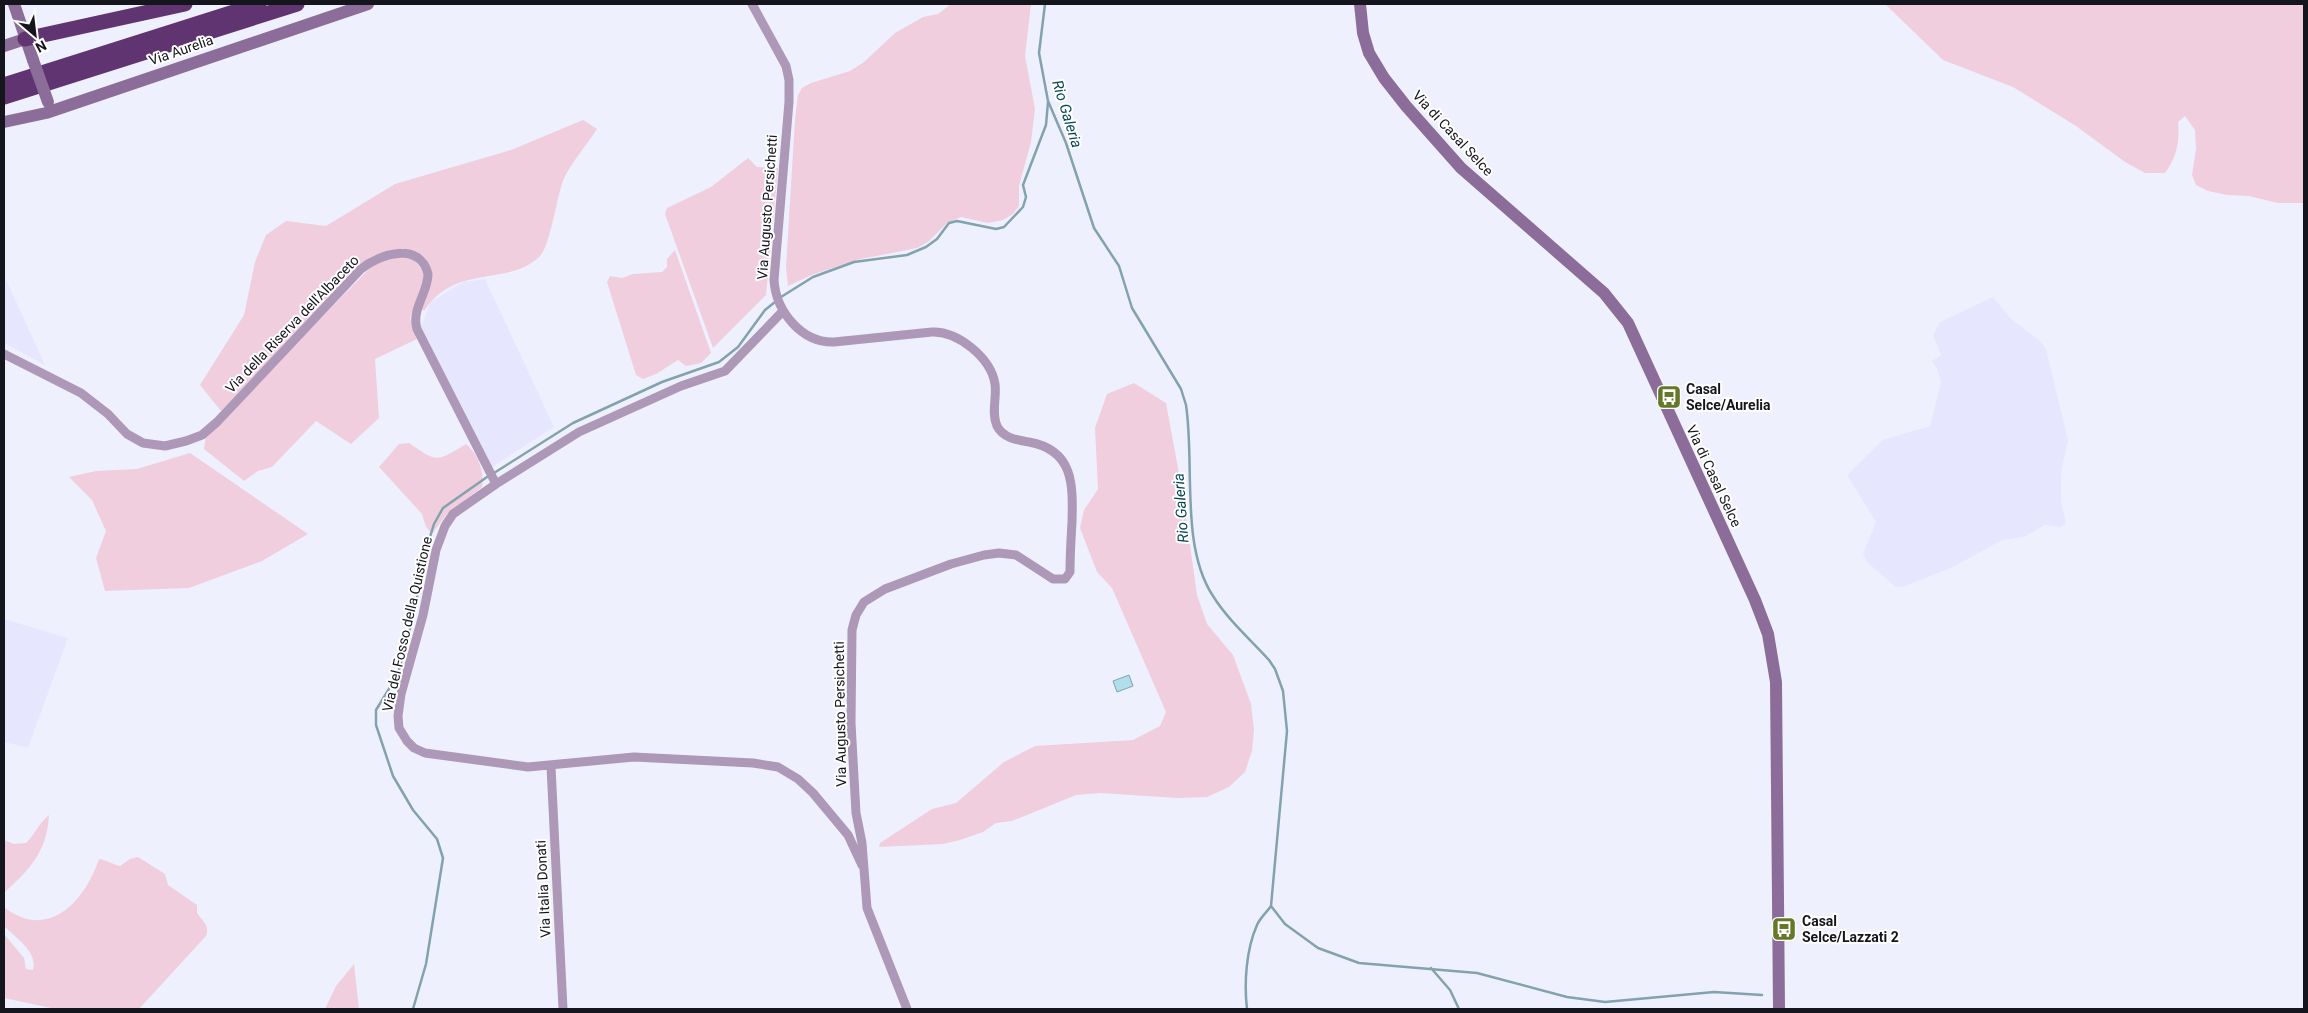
<svg xmlns="http://www.w3.org/2000/svg" width="2308" height="1013" viewBox="0 0 2308 1013" font-family="Roboto,sans-serif">
<style>
.built{fill:#e6e7ff}
.green{fill:#f0cedd}
.water{fill:#b1deeb;stroke:#82a2ad}
.lines{fill:none;stroke-linecap:round;stroke-linejoin:round}
.stream{stroke:#82a2ad;stroke-width:2.5}
.street{stroke:#ae98b7;stroke-width:9}
.secondary{stroke:#8c6d99;stroke-width:12}
.highway{stroke:#603371;stroke-width:15}
.secondary-bridge{stroke:#8c6d99;stroke-width:12}
.labels{text-anchor:middle;dominant-baseline:central;stroke-width:4;stroke-linejoin:round;paint-order:stroke}
.street-label{font-size:14px;fill:#15151d;stroke:#fff}
.poi-label{font-size:14px;font-weight:bold;fill:#15151d;stroke:#fff;text-anchor:start}
.water-label{font-size:15px;font-style:italic;fill:#054655;stroke:#fff}
</style>
<rect width="100%" height="100%" fill="#eff0fe"/>
<!-- built -->
<path class="built" d="M4,275L45,365L4,343Z
M485,279L554,427L489,469L419,332L431,302L463,282Z
M1993,297L2011,319L2039,340L2046,349L2068,440L2061,473V503L2066,523L2061,527L2045,525L2024,537L2002,540L1953,567L1905,586L1896,587L1868,563L1863,554L1876,522L1847,475L1883,440L1930,426L1941,382L1937,369L1932,361L1941,355L1933,335L1940,322Z
M4,619L68,638L28,748L4,742Z"/>
<!-- green -->
<path class="green" d="M951,4H1031L1025,56L1035,109L1031,142L1019,186V206L1013,214L1003,220L988,223L961,217L947,223L928,242L917,248L861,259L814,274L788,286L786,267L795,120L798,95L802,88L811,83L850,71L864,62L895,33L923,17L938,14Z
M1885,4H2304V203H2278L2249,196L2227,195L2208,191L2196,185L2192,175L2196,149L2195,130L2185,116L2178,122C2180,141 2177,157 2165,173H2145L2125,162L2076,126L2013,87L1943,60Z
M583,120L597,129C587,144 574,160 565,176C557,192 551,245 540,256C508,288 456,262 424,311L421,308L429,280L418,254L403,248L373,256L351,274L221,411L200,385L244,315L255,262L266,235L286,221L326,226L395,184L511,150Z
M748,158L757,167L778,168L766,295L713,348L665,214L667,208L711,187Z
M675,250L711,353L701,363L686,366L678,360L656,374L643,379L636,375L607,282L610,276L622,278L633,274L662,272L667,267V259Z
M392,257L414,259L425,275L410,318L417,339L375,359L379,418L351,444L316,421L272,467L258,471L244,481L204,449L206,435L374,264Z
M1134,383L1166,403L1183,495L1197,595L1207,624L1233,655L1251,704L1254,730L1252,751L1245,772L1229,787L1207,797L1177,798L1100,793L1076,795L1012,821L996,823L983,832L960,840L943,844L879,847L880,843L932,809L956,803L1004,762L1035,746L1133,740L1160,726L1166,712L1112,588L1097,572L1080,528L1084,510L1098,489L1095,428L1107,394Z
M409,443C438,463 436,462 466,444C478,454 485,472 482,487L447,514L432,534L426,527L422,514L379,467L399,444Z
M190,453L308,534L262,561L189,588L105,591L96,558L106,531L92,500L69,477L96,471L137,469Z
M49,815C47,852 30,869 4,893V840L14,844L26,843C35,834 39,823 49,815Z
M138,857L165,874L168,885L197,905V913C203,922 210,925 206,936L139,1009H56L4,998V934L24,958L26,969L33,970C38,952 16,938 4,926V907C48,942 85,901 99,859C107,860 112,864 120,866L130,859Z
M354,964L359,1009H325L336,986Z"/>
<!-- water -->
<path class="water" d="M1129,675L1133,686L1117,692L1113,681Z"/>
<g class="lines">
<!-- stream -->
<path class="stream" d="M1045,4L1039,53L1048,101L1066,143L1094,228L1119,266L1132,308L1181,389L1186,405C1195,464 1180,546 1213,596C1228,620 1250,639 1269,660L1275,669L1283,691L1287,731L1271,906C1267,912 1260,918 1257,925C1246,950 1244,983 1247,1009
M781,297L813,277L854,262L907,255L926,247L937,239L949,223L957,221L996,229L1004,227L1023,207L1026,197L1023,185L1046,125L1048,102
M494,473L573,423L662,382L719,362L738,347L765,310L775,302
M1271,906L1285,924L1318,948L1359,963L1477,973L1567,997L1605,1002L1714,992L1762,995
M1431,968L1450,990L1459,1009
M413,1009L426,964L443,858L437,839L413,810L393,776L376,725V710L397,676L404,653L415,608L425,553L434,524L443,508L487,477"/>
<!-- street -->
<path class="street" d="M752,4L786,66L789,80V102L774,280C776,312 802,343 834,342L932,332C958,331 991,358 995,384C997,397 991,413 997,426C1003,438 1017,440 1029,442C1074,450 1073,485 1072,522C1071,539 1070,555 1070,572L1065,579H1053L1016,555L999,553L984,555L951,564L885,589L864,602L856,615L852,630L851,723L856,813L862,843L867,908L907,1009
M783,311L725,371L681,386L579,432L496,484L453,514L445,526L436,550L423,615L401,694L398,716L399,728L407,741L414,748L425,753L528,767L634,757L753,763L778,767L798,779L813,793L848,835L862,865
M4,354L81,393L108,414L127,434L143,443L165,446L186,441L202,435L217,422L361,269C379,254 420,241 428,274C428,293 411,309 417,329L496,484
M551,767L563,1009"/>
<!-- secondary -->
<path class="secondary" d="M14,4L33,60
M1360,4L1363,33L1369,53L1384,78L1406,106L1461,168L1604,293L1628,323L1755,600L1768,634L1776,682L1779,1009
M4,46L25,39
M4,122L46,113L368,4"/>
<!-- highway -->
<path class="highway" d="M25,39L185,4
M4,85L259,4
M4,97L297,4"/>
<!-- secondary-bridge -->
<path class="secondary-bridge" d="M33,60L48,102"/>
</g>
<!-- icons -->
<defs>
<symbol id="bus-square" viewBox="-11 -11 22 22"><rect x="-9" y="-9" width="18" height="18" rx="4" fill="#647827" stroke="#fff"/><path d="M-5-6H5V4H4V6H2V4H-2V6H-4V4H-5ZM-3.5-4V0h7V-4ZM-3.5 1.2v1.5H-2V1.2ZM2 1.2v1.5H3.5V1.2Z" fill="#fff"/></symbol>
</defs>
<g fill-rule="evenodd">
<use href="#bus-square" x="1655" y="383" width="28" height="28"/>
<use href="#bus-square" x="1770" y="915" width="28" height="28"/>
</g>
<g class="labels">
<!-- street labels -->
<g class="street-label">
<text transform="translate(181 50) rotate(-19)">Via Aurelia</text>
<text transform="translate(1453 133) rotate(47)">Via di Casal Selce</text>
<text transform="translate(767 207) rotate(-86)">Via Augusto Persichetti</text>
<text transform="translate(292 324) rotate(-46)">Via della Riserva dell'Albaceto</text>
<text transform="translate(1714 476) rotate(65)">Via di Casal Selce</text>
<text transform="translate(407 624) rotate(-77)">Via del Fosso della Quistione</text>
<text transform="translate(840 714) rotate(-91)">Via Augusto Persichetti</text>
<text transform="translate(543 889) rotate(-93)">Via Italia Donati</text>
</g>
<!-- poi labels -->
<g class="poi-label">
<text x="1686" y="389">Casal<tspan x="1686" dy="16">Selce/Aurelia</tspan></text>
<text x="1802" y="921">Casal<tspan x="1802" dy="16">Selce/Lazzati 2</tspan></text>
</g>
<!-- water labels -->
<g class="water-label">
<text transform="translate(1067 114) rotate(73)">Rio Galeria</text>
<text transform="translate(1181 508) rotate(-94)">Rio Galeria</text>
</g>
</g>
<!-- border -->
<rect width="2308" height="1013" fill="none" stroke="#15151d" stroke-width="10"/>
<!-- north arrow -->
<g transform="translate(35 35) rotate(152)" stroke="#ffffff" stroke-width="4" paint-order="stroke">
<path d="M0-4L9 19L0 12L-9 19Z" fill="#15151d"/>
<text y="-8" font-size="14" font-weight="bold" text-anchor="middle" fill="#15151d">N</text>
</g>
</svg>
